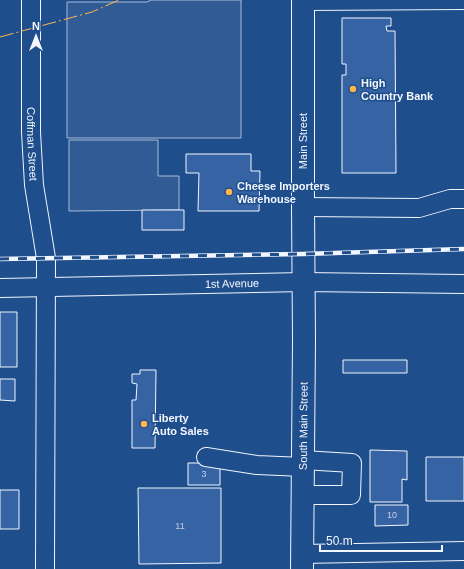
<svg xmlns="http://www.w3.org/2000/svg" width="464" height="569" viewBox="0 0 464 569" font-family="Helvetica,sans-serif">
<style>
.parking{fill:#305b95;stroke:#a8bbd7}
.building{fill:#3563a3;stroke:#f2f6ff}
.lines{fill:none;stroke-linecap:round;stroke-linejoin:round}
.minor-casing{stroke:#f2f6ff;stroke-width:20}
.highway-casing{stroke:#f2f6ff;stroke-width:24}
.minor{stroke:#1f4e8c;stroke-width:18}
.highway{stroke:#1f4e8c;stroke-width:22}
.rail-casing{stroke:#f2f6ff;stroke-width:4.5}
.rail{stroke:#1f4e8c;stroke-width:3;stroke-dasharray:9;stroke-linecap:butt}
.power{stroke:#ffb74d;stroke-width:1;stroke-dasharray:14 3 2 3;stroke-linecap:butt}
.poi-dot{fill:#ffb74d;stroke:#1f4e8c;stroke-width:1.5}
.labels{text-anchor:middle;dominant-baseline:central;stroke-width:3;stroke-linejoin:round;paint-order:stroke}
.number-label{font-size:9px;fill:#c3d1e8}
.poi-label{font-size:11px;font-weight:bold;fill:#f2f6ff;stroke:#1f4e8c;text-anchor:start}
.street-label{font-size:11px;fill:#f2f6ff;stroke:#1f4e8c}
</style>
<rect width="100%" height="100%" fill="#1f4e8c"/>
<!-- parking -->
<path class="parking" d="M151,0H241V138H67V2H147Z
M69,140H158V176H179V210L69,211Z"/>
<!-- building -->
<path class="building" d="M342,18H391V26H386L387,31H395L396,173H342V75H346V64H342Z
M186,154H251V171H260L259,211H198L199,173H186Z
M142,210H184V230H142Z
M0,312H17V367H0Z
M343,360H407V373H343Z
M140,370H156L155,448H132V400H136L137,384L132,383V374H140Z
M0,379H15V401L0,400Z
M370,450L407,451V480L402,479V502H370Z
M426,457H464V501H426Z
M188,463H220V485H188Z
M138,488H221V563L139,564Z
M0,490H19V529H0Z
M375,505H408V525L375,526Z"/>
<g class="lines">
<defs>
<g id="minor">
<path id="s1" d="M31,0V132L34,185L46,258L45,569"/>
<path d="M303,1L464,0"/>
<path d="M303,207L419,208L450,199H464"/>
<path id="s2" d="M0,288L304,282L464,284"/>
<path d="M206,457L257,465L303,467"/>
<path d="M303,495H351L352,463L303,460"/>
<path d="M302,554L464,551"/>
</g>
<g id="highway">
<path id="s3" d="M302,569L304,340L303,207V0"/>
</g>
</defs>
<!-- minor casing -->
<use href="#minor" class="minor-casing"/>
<!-- highway casing -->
<use href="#highway" class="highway-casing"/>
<!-- minor -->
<use href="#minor" class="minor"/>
<!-- highway -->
<use href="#highway" class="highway"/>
<defs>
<path id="rail" d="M0,259L303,254L464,249"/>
</defs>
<!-- rail casing -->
<use href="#rail" class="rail-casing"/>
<!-- rail -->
<use href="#rail" class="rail"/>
<!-- power -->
<path class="power" d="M0,37L92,12L119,0"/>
</g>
<!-- markers -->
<g class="poi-dot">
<circle cx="353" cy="89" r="4"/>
<circle cx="229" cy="192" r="4"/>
<circle cx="144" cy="424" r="4"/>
</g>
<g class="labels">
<!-- number labels -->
<g class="number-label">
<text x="204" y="474">3</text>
<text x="392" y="515">10</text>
<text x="180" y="526">11</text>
</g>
<!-- poi labels -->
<g class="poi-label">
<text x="361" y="83">High<tspan x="361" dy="13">Country Bank</tspan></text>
<text x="237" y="186">Cheese Importers<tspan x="237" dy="13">Warehouse</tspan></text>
<text x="152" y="418">Liberty<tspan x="152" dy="13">Auto Sales</tspan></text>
</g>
<!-- street labels -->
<g class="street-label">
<text transform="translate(303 141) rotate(-90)">Main Street</text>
<text stroke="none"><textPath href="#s1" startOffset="144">Coffman Street</textPath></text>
<text stroke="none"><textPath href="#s2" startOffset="232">1st Avenue</textPath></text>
<text stroke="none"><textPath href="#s3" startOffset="143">South Main Street</textPath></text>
</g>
</g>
<!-- north arrow -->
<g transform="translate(36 36)" stroke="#1f4e8c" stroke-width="3" paint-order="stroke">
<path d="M0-3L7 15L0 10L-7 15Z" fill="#f2f6ff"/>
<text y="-6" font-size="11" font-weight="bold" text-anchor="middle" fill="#f2f6ff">N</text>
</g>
<!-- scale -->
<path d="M320 545v6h122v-6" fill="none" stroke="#f2f6ff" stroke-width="2"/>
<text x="326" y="545" font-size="12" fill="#f2f6ff" stroke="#1f4e8c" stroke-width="3" paint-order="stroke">50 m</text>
</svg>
